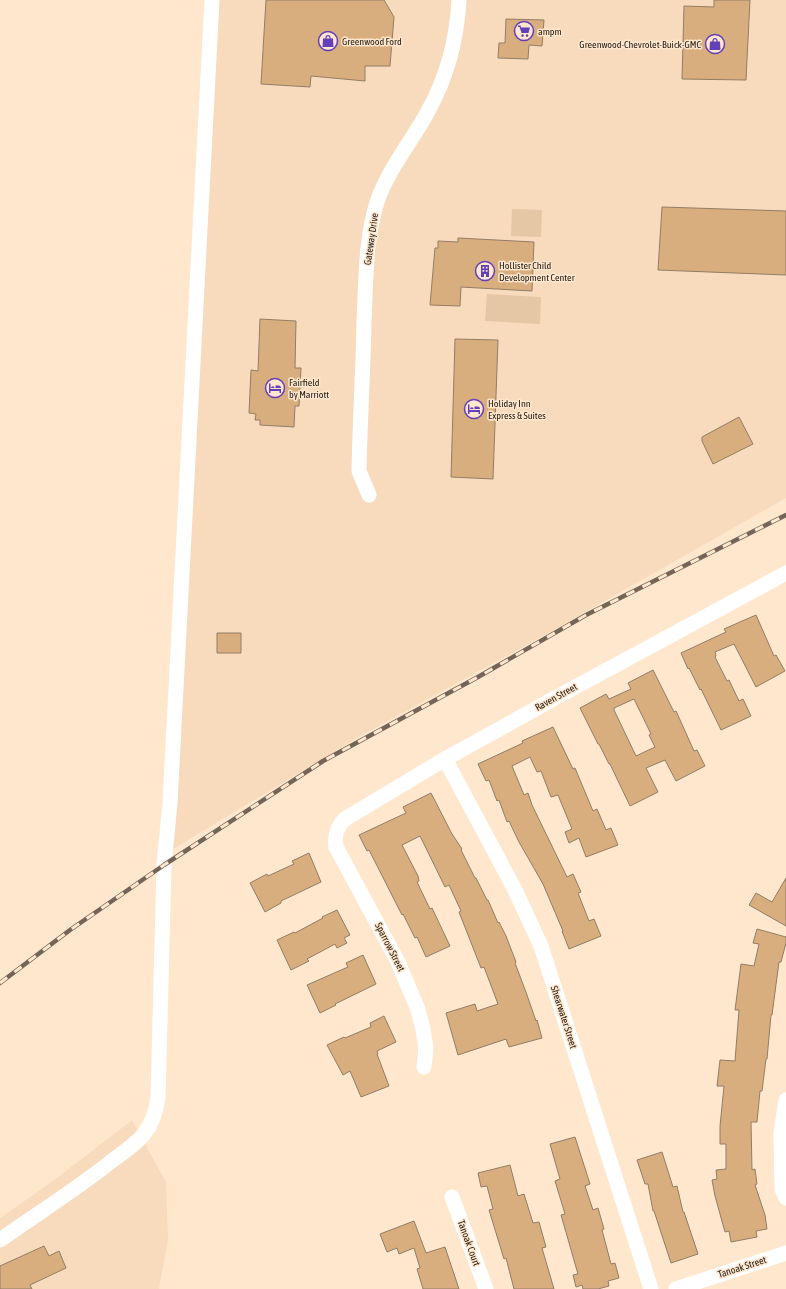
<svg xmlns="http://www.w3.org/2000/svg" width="786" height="1289" viewBox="0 0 786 1289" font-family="'Asap Condensed',sans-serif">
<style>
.built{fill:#f8dbbc}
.green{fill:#e5c6a5}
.building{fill:#d9ae7e;stroke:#927d66;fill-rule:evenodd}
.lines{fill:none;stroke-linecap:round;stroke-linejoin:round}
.minor{stroke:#fff;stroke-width:15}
.rail-casing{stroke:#736557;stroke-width:4.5}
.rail{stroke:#ffe7ce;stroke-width:3;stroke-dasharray:9;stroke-linecap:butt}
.labels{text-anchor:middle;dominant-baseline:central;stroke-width:3;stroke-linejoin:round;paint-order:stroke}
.poi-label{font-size:10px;fill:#292118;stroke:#ffe7ce;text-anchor:start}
.street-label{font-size:10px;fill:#292118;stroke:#ffe7ce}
</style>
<rect width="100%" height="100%" fill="#ffe7ce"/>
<!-- built -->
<path class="built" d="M214,0H786V498L552,631L357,738L173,849L180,585Z
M132,1120L166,1182L168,1239L159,1289H0V1218L53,1181Z"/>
<!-- green -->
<path class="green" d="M512,209L542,210L541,237L511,236Z
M487,294L541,297L540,324L485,321Z"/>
<!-- building -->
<path class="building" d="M266,0H384L394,17L390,66H365V81L311,76L310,87L261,84Z
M714,0H750L746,80L682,79L684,6L714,7Z
M506,19L544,20L542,46L529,45L528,59L498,58L499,43H505Z
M662,207L786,211V275L658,270Z
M458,238L534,242L532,291L461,287L460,306L430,305L435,248H438V241L458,242Z
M260,319L296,321L295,368H301L299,406H295L294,427L260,425V420H255L256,414L249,413L251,370L258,371Z
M455,339L498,340L493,479L451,477Z
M739,417L753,444L713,464L702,441V437Z
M756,615L774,656L776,655L785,671L756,687L734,644L715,652L716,656L715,657L727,681L729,680L739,701L743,699L751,716L721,730L701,689L700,690L689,668L688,669L681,653L726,632L724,629Z
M217,633H241V653H217Z
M653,670L674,712L676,711L694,751L697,750L705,766L676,781L665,760L646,768L658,792L630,806L610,764H609L599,744H598L580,708L606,694L609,699L631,689L628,683ZM634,699L651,734L649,735L655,747L636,756L614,710V708Z
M553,727L573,769L575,768L593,811L597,809L606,830L611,828L618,845L586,857L579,838L569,843L565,832L572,829L558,795L551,797L541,771L537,772L530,757L512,766L524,795L528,793L532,805L567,877L573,874L581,892L578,893L589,921L594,919L601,936L569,949L562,931H563L543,884L519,842L509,821L507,822L499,800L497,801L489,780L486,781L478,764L523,743L522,741Z
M431,793L452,834L462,849L461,850L475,878H476L487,900H488L498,923L499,922L506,936L516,962L515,963L527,995L536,1021L537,1020L542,1038L509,1047L506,1039L458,1055L446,1013L475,1004L477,1011L498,1004L484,967L481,968L459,912L461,911L449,885L445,887L420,836L402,845L418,876L419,881L417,882L430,909L432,908L450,946L426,957L417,937L415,938L403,914L402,915L369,850L367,851L359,835L406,813L403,807Z
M309,853L321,882L281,901V903L265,912L250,883L267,874L268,876L294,864L292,861Z
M786,878V926L749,905L756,893L772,902Z
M337,910L350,935L344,938L347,943L337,948L335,944L307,959L309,961L291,970L277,940L294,932L295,933L323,918L322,917Z
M757,929L786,937V943L781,962H779L772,1015H771L767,1059H766L762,1091H760L757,1122H751L752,1170L755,1169L757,1184L755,1185L765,1215L767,1229L756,1231L757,1237L731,1242L729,1231L725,1232L715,1196L712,1180L717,1179L716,1170L726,1169V1144H720V1126L724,1086H717L720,1060L735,1061L739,1010H735L741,964L754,966L759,944L753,943Z
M363,955L376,984L335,1004L336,1005L320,1013L307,985L348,967L346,963Z
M384,1016L396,1042L377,1051L378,1054H377L389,1086L361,1097L350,1071L343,1075L327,1045L344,1037L345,1038L371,1027L370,1023Z
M575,1137L590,1184L585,1186L593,1210L598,1208L604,1229L602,1230L611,1264L615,1263L619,1278L608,1281L609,1286L598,1289H583L582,1285L576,1287L573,1275L578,1274L561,1215L565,1214L555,1181L560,1179L550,1144Z
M662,1152L673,1187L677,1186L683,1212H684L698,1254L671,1263L654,1211H653L648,1184H645L637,1160Z
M510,1165L518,1196L524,1194L533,1223L539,1222L546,1247L542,1248L554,1289H514L506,1258L504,1259L489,1210L493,1209L487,1186L481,1187L478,1173Z
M414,1221L426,1253L445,1247L459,1289H423L417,1269L420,1268L414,1248L399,1254L397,1248L387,1252L380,1234Z
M44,1246L49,1256L59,1251L66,1268L30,1285L32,1289H0V1266Z"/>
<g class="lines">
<!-- minor -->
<path class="minor" d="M369,495L359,471C360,421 363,372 364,322C366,282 365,238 378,199C389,169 410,143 426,115C446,80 457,40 459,0
M445,759L514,888L541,946L651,1289
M424,1067L426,1048L423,1029L417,1007L397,960L336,847C334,835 337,827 345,819L445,759L555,698L786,573
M786,1100L781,1133L782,1189L786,1198
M452,1197L486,1289
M0,1240C38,1213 77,1189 113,1160C124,1152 136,1144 144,1134C153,1123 156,1111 158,1098L164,865L170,803L212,0
M676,1289L786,1253"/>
<defs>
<path id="rail" d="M0,983L70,930L164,865L323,761L478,677L586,615L786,515"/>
</defs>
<!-- rail casing -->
<use href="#rail" class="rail-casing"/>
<!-- rail -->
<use href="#rail" class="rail"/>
</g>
<!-- icons -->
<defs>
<symbol id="supermarket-ring" viewBox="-11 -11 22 22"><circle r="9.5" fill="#ffe7ce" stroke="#6340b9" stroke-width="1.5"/><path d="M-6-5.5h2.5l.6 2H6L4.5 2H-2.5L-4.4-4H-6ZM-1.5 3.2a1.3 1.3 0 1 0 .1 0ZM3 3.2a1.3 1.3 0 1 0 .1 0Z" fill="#6340b9"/></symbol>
<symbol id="shop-ring" viewBox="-11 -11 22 22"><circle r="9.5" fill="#ffe7ce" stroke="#6340b9" stroke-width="1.5"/><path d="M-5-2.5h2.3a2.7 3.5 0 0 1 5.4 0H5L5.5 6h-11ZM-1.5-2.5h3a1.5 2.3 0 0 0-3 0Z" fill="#6340b9"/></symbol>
<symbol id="building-ring" viewBox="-11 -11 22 22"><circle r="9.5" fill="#ffe7ce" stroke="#6340b9" stroke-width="1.5"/><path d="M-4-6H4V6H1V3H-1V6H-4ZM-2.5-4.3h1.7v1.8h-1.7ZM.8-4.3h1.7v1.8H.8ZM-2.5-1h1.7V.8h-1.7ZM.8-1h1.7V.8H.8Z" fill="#6340b9"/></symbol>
<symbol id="hotel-ring" viewBox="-11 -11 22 22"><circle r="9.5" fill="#ffe7ce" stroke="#6340b9" stroke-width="1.5"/><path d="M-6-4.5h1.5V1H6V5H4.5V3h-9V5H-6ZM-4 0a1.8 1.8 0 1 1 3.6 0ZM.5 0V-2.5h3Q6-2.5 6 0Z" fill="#6340b9"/></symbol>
</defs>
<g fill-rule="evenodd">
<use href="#supermarket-ring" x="513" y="20" width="22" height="22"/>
<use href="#shop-ring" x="317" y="30" width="22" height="22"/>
<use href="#shop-ring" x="704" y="33" width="22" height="22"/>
<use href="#building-ring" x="474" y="260" width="22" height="22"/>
<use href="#hotel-ring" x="264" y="377" width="22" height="22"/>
<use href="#hotel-ring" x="463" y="398" width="22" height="22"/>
</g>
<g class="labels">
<!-- poi labels -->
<g class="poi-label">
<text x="538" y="31">ampm</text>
<text x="342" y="41">Greenwood Ford</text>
<text x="701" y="44" text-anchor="end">Greenwood-Chevrolet-Buick-GMC</text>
<text x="499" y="265">Hollister Child<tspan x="499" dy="12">Development Center</tspan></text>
<text x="289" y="382">Fairfield<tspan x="289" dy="12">by Marriott</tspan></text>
<text x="488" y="403">Holiday Inn<tspan x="488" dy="12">Express &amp; Suites</tspan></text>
</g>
<!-- street labels -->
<g class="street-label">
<text transform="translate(371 239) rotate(-82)">Gateway Drive</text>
<text transform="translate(556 697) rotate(-29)">Raven Street</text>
<text transform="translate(390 947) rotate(63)">Sparrow Street</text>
<text transform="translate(564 1017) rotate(72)">Shearwater Street</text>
<text transform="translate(469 1243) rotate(70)">Tanoak Court</text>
<text transform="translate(742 1267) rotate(-18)">Tanoak Street</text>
</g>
</g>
</svg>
